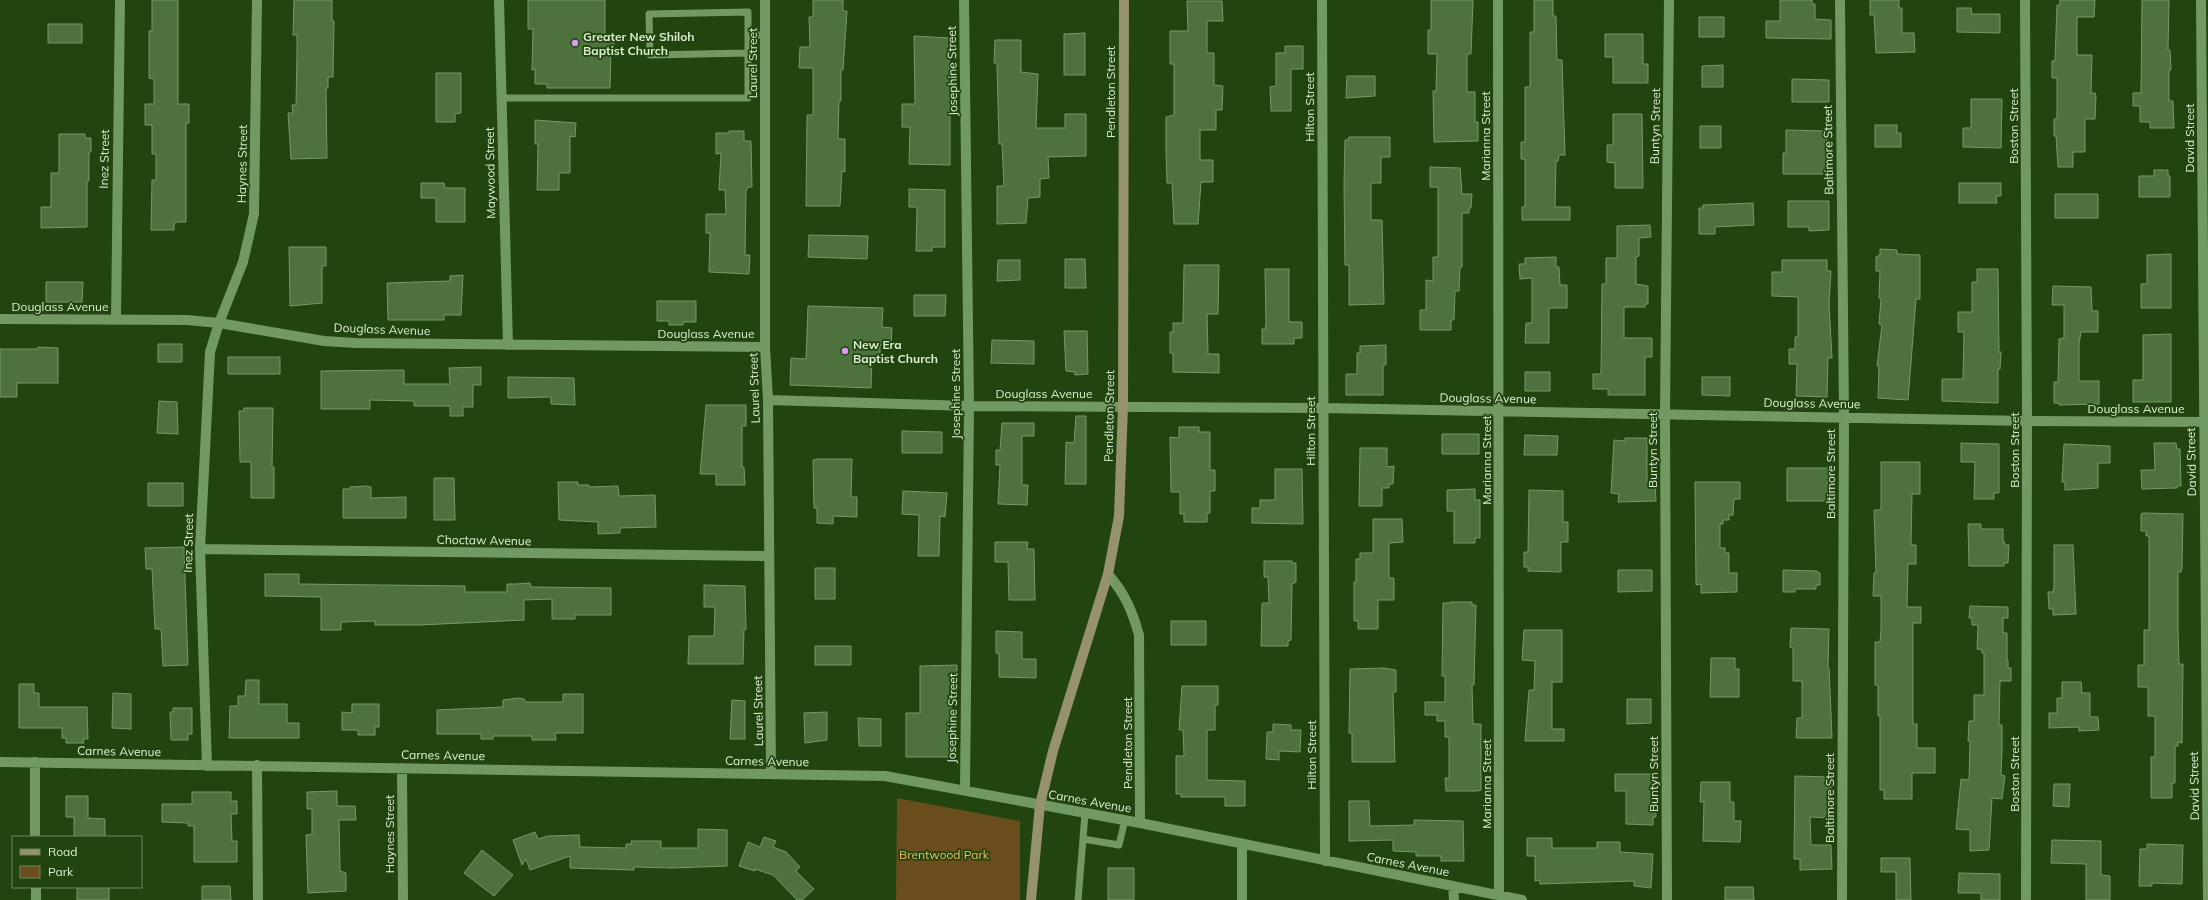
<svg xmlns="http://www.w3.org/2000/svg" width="2208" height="900" viewBox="0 0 2208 900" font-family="Mulish,sans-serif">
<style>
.green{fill:#6a4d1c}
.building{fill:#4e723e;stroke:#749b64}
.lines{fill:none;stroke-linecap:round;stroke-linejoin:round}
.lane{stroke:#739962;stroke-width:7}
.street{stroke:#739962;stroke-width:10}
.secondary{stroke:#96926d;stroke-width:10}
.poi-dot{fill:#dc99f4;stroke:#22440f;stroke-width:1.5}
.labels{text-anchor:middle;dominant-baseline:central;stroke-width:3.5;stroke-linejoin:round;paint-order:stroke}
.poi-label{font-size:12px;font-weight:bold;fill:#daefd2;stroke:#22440f;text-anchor:start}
.street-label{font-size:12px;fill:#daefd2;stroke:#22440f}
.park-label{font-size:12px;fill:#f2bb66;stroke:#22440f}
</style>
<rect width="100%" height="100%" fill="#22440f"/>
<!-- green -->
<path class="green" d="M897,798L1020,821V900H896Z"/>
<!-- building -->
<path class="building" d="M152,0H178V104H189V123H186V222H177L174,224V230H151L152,180H156V154H152V125H145V104H154V79L149,78V31H152Z
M294,0H332V21H334L333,77H328V88H326L327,158L291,159L288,113H293L292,105H296L297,52V35H293Z
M528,0H605V34H614V48H611L610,88H547V84H535V69L532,70L533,29H528Z
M813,0H843V11H847L843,70H841V101H839L838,139H845V172L842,171L840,206H806L807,115H813V68H799L800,47H810L809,17H813Z
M1431,0H1473L1471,54H1467V92H1475V122H1478V141L1434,142L1433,91H1436L1437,54H1428V30H1431Z
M1534,0H1553V16H1556L1557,60H1562L1565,155H1559L1558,161H1556L1555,207H1570V220H1522V207H1525V159H1521V142H1525V87H1530V32H1534Z
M1780,0H1812V4H1815V19L1831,20V39L1766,38V21H1780Z
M1870,0H1899V8H1902V33H1914L1915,52L1876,53L1874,15H1870Z
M2060,0H2095L2094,17H2077V55H2092L2091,93H2095L2096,96L2095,119H2085V152H2073V167H2058L2056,136H2054V119H2057V78H2052V61H2055L2057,5H2060Z
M2142,0H2169L2168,50H2170L2171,70H2169V101H2173L2174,128H2150V122H2140V106H2133V93H2141Z
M1187,1H1222L1223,21H1207V53H1214V85L1223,86L1222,110H1216V130H1200V160H1213V182H1201L1198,224H1174L1172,183H1167L1166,151V117L1174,115V64H1170V31H1188Z
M1957,8H1971L1972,14H2000V33L1957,32Z
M1699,17H1724V37H1699Z
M48,24H82V43H48Z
M1085,33V75H1064V34Z
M1605,34H1643V64H1648V83H1613V57H1605Z
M914,36L950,38L949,69H953V86L950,87V165L909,164L910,127H902V104H915Z
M995,40H1021V72L1038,74L1036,128H1065V114H1086V156L1048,157L1049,178L1040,179V197L1028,198L1026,223L997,224V186H1004L1002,144H999L997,63H994Z
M1285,46H1303V69H1291V111H1271L1270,87L1276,86V53H1285Z
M1723,65V87H1702V66Z
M436,73H461V113L455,114V122H436Z
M1347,76H1375V96L1346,98Z
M1792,79L1829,80V102H1792Z
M1971,99H2002L2001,148L1963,147V128H1971Z
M1613,114H1642L1643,188H1615V163L1607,162V145H1613Z
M535,120L576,123L575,137L570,136V173H559V190H537L538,144H535Z
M1875,125H1897V133H1901V147H1875Z
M1700,126H1721V148H1700Z
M1786,130L1827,131L1826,174H1783V153H1786Z
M729,131H744V141H751L752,187H748L746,191L745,255H750L749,274L709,272L710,233H706V214H726L725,190H719L721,153L716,154V133H729Z
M59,134H85V138H91V152H89V181H87V227L41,228V207H51V173H59Z
M1349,137H1390V157H1381V183H1371V220H1382L1384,304L1349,305V265H1345L1344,183L1345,140H1348Z
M1430,167L1460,168L1462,194H1472L1471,208H1469V213H1462V267H1460L1459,291H1455L1454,320H1451V330H1420V310H1426V280L1433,281V257H1438V187H1430Z
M2154,170H2168V176H2170V197H2139V176H2154Z
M421,183H444L445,188H465V222H436V198H421Z
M1959,183H2001V196H1996L1997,203H1959Z
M909,189L945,190V247H932V251H916L917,207H909Z
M2055,194H2098V218H2055Z
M1788,201H1829V230L1809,231V227H1788Z
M1753,203L1754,225L1715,227V234H1699V208H1703V205Z
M1650,225L1651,237L1639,238V256L1636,257V284L1648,286V304H1645V307H1624V338H1652V357H1645V395H1608V389H1593V374H1601L1602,284H1606V258H1617V226Z
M809,235L868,236L867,259L808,257Z
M289,247H326V266H322V303L290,306Z
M1880,249L1897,250V254L1920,255V299H1916L1908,400L1878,398L1879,366H1877L1882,325L1879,324L1881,299L1879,298L1880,271H1876V257L1880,255Z
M2171,254V308H2141V284H2147V255Z
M1556,257V267H1559L1560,285H1567V308H1549V343H1525L1526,323H1532V278L1520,279L1519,264H1525V258Z
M1065,259H1085L1086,288H1065Z
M998,260H1020V280L997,281Z
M1782,260H1827V271H1831L1829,304L1832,358H1828L1827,397L1796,396L1797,364H1789V349H1795V337H1798V297L1772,296V272H1782Z
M1184,265H1219L1218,314H1207L1208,354H1219V373L1173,372V353H1170V332H1173V323H1183Z
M1265,269H1289V322H1302V338H1294V344H1262V329H1265L1266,324Z
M1977,269H1998L1999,352H2001L2000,369H1998V403L1942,401V379H1963L1964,332H1958V312H1972V282H1977Z
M463,275L461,315H444V320H388L387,283L450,281V276Z
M46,282H83L82,302H46Z
M2053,286L2091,287L2092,311H2098V332H2081L2079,344V381H2099V404L2059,405V403H2054V382H2058L2059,339L2064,338V305H2052Z
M914,295H946L945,316H914Z
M657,301H696V322H683V325H669V321H657Z
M808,306L883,308L882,327L892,328L891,345H880V360H872L871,388L790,385L791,358L806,359Z
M1064,331H1087L1088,374L1075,375V372L1066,371Z
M2171,334V402H2133V380H2143V335Z
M992,340L1034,341V364L991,363Z
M158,344H182V362H158Z
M1386,345V365H1383V395H1346V374H1357V353H1360V346Z
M38,347L58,348V383H17V397H0V349H38Z
M228,357H280V374H228Z
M481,367V385H473V407H463V416H450V406H414V401L370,400V409H321V371L404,370V384H450L449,368Z
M1525,372H1550V391H1525Z
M508,377L574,378L575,405L551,404V397L508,398Z
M1702,377H1730V396L1702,395Z
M159,401L177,402L178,434L157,433Z
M706,405H746V426H742V467H744L745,485H716V474H700Z
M244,408H273L272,467H274V498H251V462H240L239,411H244Z
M1076,416H1086V484H1065L1066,442L1074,443Z
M1002,423H1034V436H1022V485H1028L1027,505L998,504L1000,465H996V450H1000Z
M1179,427H1199V432H1210V470H1215V491H1210V513H1207V522H1184V514H1180V492H1171L1170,437L1179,438Z
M902,431L942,432V453H902Z
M1442,434H1479V454H1442Z
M1525,435L1558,436L1557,455H1524Z
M1625,438H1647V481L1655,482L1656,501L1618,502L1619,494L1611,493L1614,440L1625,441Z
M1961,443L1999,444V493H1994V499H1974L1975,462H1961Z
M2154,443H2176L2177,449H2180L2181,486H2177V488L2142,489L2141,470H2155Z
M2064,444L2110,446V463H2098V488L2065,490V482H2062Z
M1360,448H1387V467L1394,466L1393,484H1389V488H1382V506H1359Z
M818,459H852L851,497H857V517L833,516V524L817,523V508H814L813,460Z
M1881,462H1920V494H1912L1911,545H1916V564H1908L1907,607H1921V623H1913V724H1917V748H1935V773H1912V799H1884V790H1880V716H1878V685H1875V642H1880L1881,631V596H1873L1874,573H1876L1874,510H1881Z
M1787,468H1828V501H1787Z
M1275,469H1302L1303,524L1252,523V508H1260V500H1275Z
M434,478H454L455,520H434Z
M558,482H578V485H589V487L618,486L619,496L655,495L656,527L620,528V533L598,534V522L559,520Z
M1695,482H1740V499H1734L1733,515H1729V520H1723V524H1720V548H1725V553H1729V573H1737V592L1701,593V584L1696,585Z
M148,483H183V506H148Z
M367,486L371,487V498L406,497V518H343V489H350V487Z
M1475,489V500H1480V538H1475V543H1454V511H1447V490Z
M1529,490L1563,491V522H1568V542H1561V572L1528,571V567H1524V552H1528Z
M903,491L947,493L945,517L940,516L939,556H918L919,515L902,514Z
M2143,513L2183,514L2182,568L2181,572H2178V630L2179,664H2183L2182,743L2178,742V746H2175V783H2172V798H2151V757H2155V716H2148V687H2138V665H2144V630H2149V536H2146V531H2141V514Z
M1373,519H1402L1403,542L1389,543V578H1394V600H1378V629H1358V621H1354V582H1356V559H1360V553H1373Z
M1968,524H1981V529H2003V542H2005L2004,545H2009L2008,563H2004V566H1969Z
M995,542H1028L1027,549H1034L1035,600H1009L1008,562H995Z
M2054,545H2073L2076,614L2053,615V609H2049L2048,592H2053L2054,587Z
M184,547L188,665L163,666L161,629H155L152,569H146L145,548Z
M1264,561H1292V563H1296V582L1292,584L1291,640L1288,641V646H1261L1262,603H1269L1268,577H1264Z
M815,568H835V599H815Z
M1618,570H1652V591L1618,592Z
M1783,570L1817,571V572L1820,573V585H1816V589H1795V592H1783Z
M265,574H299V584L465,586V592H507V584H516L530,583L531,587L611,588V615H575V619H552V599L524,600V620L420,625H375V621L341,622V630H321V597L265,596Z
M704,585L745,586L746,629L744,630L743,664H688L689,636H714L715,607H704Z
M1450,602H1472V605H1476L1474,685H1472L1473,724H1481V790L1477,791H1446L1445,778H1449V737H1445V721H1437V715H1425V702H1445V676H1442L1443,603H1449Z
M1970,606L2008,607V618H2003V633H2007V660H2008V668H2011V681H2000L1999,725H2002V749L2001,775L2005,776L2002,799L1992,798L1989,850L1970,851V830L1956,829L1961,779L1969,780L1970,741H1968L1969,721H1974V695H1984V653H1982V650L1977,649L1978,625H1972V618H1969Z
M1171,621H1206V645H1171Z
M1791,628L1829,629L1828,667L1829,668L1832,738H1796L1797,718H1802V681H1793V648L1790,647Z
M1524,630H1562V682H1552V729H1564V741H1525L1529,690H1534L1535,661L1522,660Z
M996,631L1022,632V659H1036V678L999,677V653H996Z
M815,646H851V665H815Z
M1711,658H1735V669H1739V697H1710Z
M957,665V695H951V757H906V713H920V666Z
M1383,668L1396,670V692H1393L1395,762H1352V733H1349L1350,669Z
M246,680H259V704H287V723H299V738H229L230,706H238V696H245Z
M2062,682H2081L2082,693H2090V717H2098L2099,730L2079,731V727L2049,728V713H2057V698H2062Z
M19,684H34V693H39V707H87L88,739H83L84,743H66V738H62V728H19Z
M1182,686H1218V705H1215V730H1207V780L1245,781V806H1225V797H1181V794H1176V756H1184L1183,730H1179Z
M113,693L131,694V729L112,728Z
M563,694H583V733H555L556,740H532V736H493V739H481V734H437V710L503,707V700L518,698L524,699L525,702H563Z
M1627,699H1651V723L1627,724Z
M732,700L745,701V739H730Z
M352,704H379V727H375V735H358V730H342V712L352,713Z
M173,708H192V734H188V740H171L170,712H173Z
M827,712V740L805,743L804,713Z
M858,718L881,719V746H859Z
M1273,724L1291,725V730H1301L1300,752L1279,751V760L1266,759L1267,732H1273Z
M1615,774H1656V817H1653V825L1626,824V791H1615Z
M1795,776L1831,777V818L1810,817L1811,845H1831L1832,869L1800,870V859H1794Z
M1701,782H1730V802H1734V821H1741L1740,842L1703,841L1704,802H1700Z
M2054,784H2070L2069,807L2053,806Z
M337,791V806H355L356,820H339L340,871L346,873V891L308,893L306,835L312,834V809H307V792Z
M192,792H231V801H237V814H231L232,841H237V862H194V826H188V823L162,822V804H192Z
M66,796H88V818L105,819V837H74V817H66Z
M1349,801H1369L1370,826L1414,825V820L1463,821L1464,861H1441V856H1416V852L1393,851V840L1349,841Z
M698,829L727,830V866L672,868L634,867V870L570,868V856L530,870L526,859L522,865L513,840L535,832L538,839L548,836L579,835L580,847L626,848V844H632L631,841H661V848H698Z
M764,837L776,841L773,847L786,852L800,867L796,871L814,889L802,900H797L773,875L755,869V871L739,866L748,842L760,847Z
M1527,838H1552V848H1597V842H1620V852L1653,854L1651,888L1634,886V881L1540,884V880L1535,881V856H1527Z
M2052,840L2101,841V875L2110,876V900H2086V864L2051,863Z
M2147,844L2183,845L2182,884L2152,883V886H2139L2140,849H2147Z
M482,850L513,875L494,896L464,873Z
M1881,858H1910L1911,900H1896V872H1881Z
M1108,868H1134V900H1108Z
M1959,873L2000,874V900H1981V893H1958Z
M202,886H230L231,900H202Z
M77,887H109V900H77Z
M1725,887H1753L1754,900H1725Z"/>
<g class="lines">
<!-- lane -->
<path class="lane" d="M748,35V53L650,55L649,14L748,12V35H765
M502,98H748V53
M1085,813L1083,839L1119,845L1125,820
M1078,900L1083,839"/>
<!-- street -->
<path class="street" d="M499,0L508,345
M765,0V347L768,400L771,774
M964,0L969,406L965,789
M1322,0L1325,861
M1498,0L1499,896
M1840,0L1844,417L1842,900
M2025,0L2027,421L2026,900
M2201,0L2208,900
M0,319L187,320L219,323L324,341L356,343L765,347
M116,319L120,0
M768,400L969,406L1323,408L2027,421L2208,422
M200,549L768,556
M1108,574C1125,594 1132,610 1139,635L1140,823
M0,762L885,776L1140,823L1522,900
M35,762V837
M257,765L258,900
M207,766L200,549L210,352L219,323L243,262L254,214L257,0
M402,768L403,900
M1453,886L1454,900
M36,887V900
M1242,900V845
M1667,900L1665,413L1669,0"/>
<!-- secondary -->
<path class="secondary" d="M1031,900L1040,805L1053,751L1108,574L1119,516L1123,406L1124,0"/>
</g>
<!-- markers -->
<g class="poi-dot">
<circle cx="575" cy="43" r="4"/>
<circle cx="845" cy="351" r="4"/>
</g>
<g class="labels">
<!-- poi labels -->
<g class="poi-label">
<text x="583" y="36">Greater New Shiloh<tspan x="583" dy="14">Baptist Church</tspan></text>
<text x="853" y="344">New Era<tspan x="853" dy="14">Baptist Church</tspan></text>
</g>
<!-- street labels -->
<g class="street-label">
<text transform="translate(752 63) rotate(-90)">Laurel Street</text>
<text transform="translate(952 71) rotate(-91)">Josephine Street</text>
<text transform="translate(1110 92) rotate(-90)">Pendleton Street</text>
<text transform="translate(1309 107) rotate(-90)">Hilton Street</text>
<text transform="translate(1655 126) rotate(-89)">Buntyn Street</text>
<text transform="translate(2013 126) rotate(-90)">Boston Street</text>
<text transform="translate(1485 136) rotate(-90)">Marianna Street</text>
<text transform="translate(2189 138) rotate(-90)">David Street</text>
<text transform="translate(1828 150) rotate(-91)">Baltimore Street</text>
<text transform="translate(104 159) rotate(-89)">Inez Street</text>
<text transform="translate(242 164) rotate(-89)">Haynes Street</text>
<text transform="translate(490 173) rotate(-91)">Maywood Street</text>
<text x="60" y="306">Douglass Avenue</text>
<text transform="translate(382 329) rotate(2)">Douglass Avenue</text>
<text x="706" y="333">Douglass Avenue</text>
<text transform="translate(754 388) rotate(-92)">Laurel Street</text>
<text x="1044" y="393">Douglass Avenue</text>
<text transform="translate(955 394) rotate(-90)">Josephine Street</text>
<text transform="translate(1488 398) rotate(1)">Douglass Avenue</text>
<text transform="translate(1812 403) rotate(1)">Douglass Avenue</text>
<text x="2136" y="408">Douglass Avenue</text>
<text transform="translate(1109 416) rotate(-89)">Pendleton Street</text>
<text transform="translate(1310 431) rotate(-90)">Hilton Street</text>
<text transform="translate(1652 450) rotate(-90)">Buntyn Street</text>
<text transform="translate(2014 450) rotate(-90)">Boston Street</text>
<text transform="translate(1486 460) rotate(-90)">Marianna Street</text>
<text transform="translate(2191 462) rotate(-91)">David Street</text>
<text transform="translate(1830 474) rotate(-90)">Baltimore Street</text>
<text transform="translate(484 540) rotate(1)">Choctaw Avenue</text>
<text transform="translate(188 543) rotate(-89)">Inez Street</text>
<text transform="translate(758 711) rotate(-91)">Laurel Street</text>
<text transform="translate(952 718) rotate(-89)">Josephine Street</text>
<text transform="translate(1127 743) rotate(-90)">Pendleton Street</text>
<text transform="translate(119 751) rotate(1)">Carnes Avenue</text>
<text transform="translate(443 755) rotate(1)">Carnes Avenue</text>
<text transform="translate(1311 755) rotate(-90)">Hilton Street</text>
<text transform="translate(767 761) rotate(1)">Carnes Avenue</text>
<text transform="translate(1653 774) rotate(-90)">Buntyn Street</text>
<text transform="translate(2014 774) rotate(-90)">Boston Street</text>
<text transform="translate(1486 784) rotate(-90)">Marianna Street</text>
<text transform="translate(2194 786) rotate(-91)">David Street</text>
<text transform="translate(1829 798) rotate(-90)">Baltimore Street</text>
<text transform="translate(1090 801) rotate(10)">Carnes Avenue</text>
<text transform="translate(389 834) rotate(-90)">Haynes Street</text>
<text transform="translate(1408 864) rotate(11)">Carnes Avenue</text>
</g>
<!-- park labels -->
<g class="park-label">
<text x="944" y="854">Brentwood Park</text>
</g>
</g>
<!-- legend -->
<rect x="12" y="836" width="130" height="52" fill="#22440f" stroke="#6c885d"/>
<rect x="20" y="849" width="20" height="6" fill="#96926d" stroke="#6c885d"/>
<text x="48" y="856" font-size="12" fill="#daefd2">Road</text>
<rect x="20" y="866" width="20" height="12" fill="#6a4d1c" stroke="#6c885d"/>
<text x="48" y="876" font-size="12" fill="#daefd2">Park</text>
</svg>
